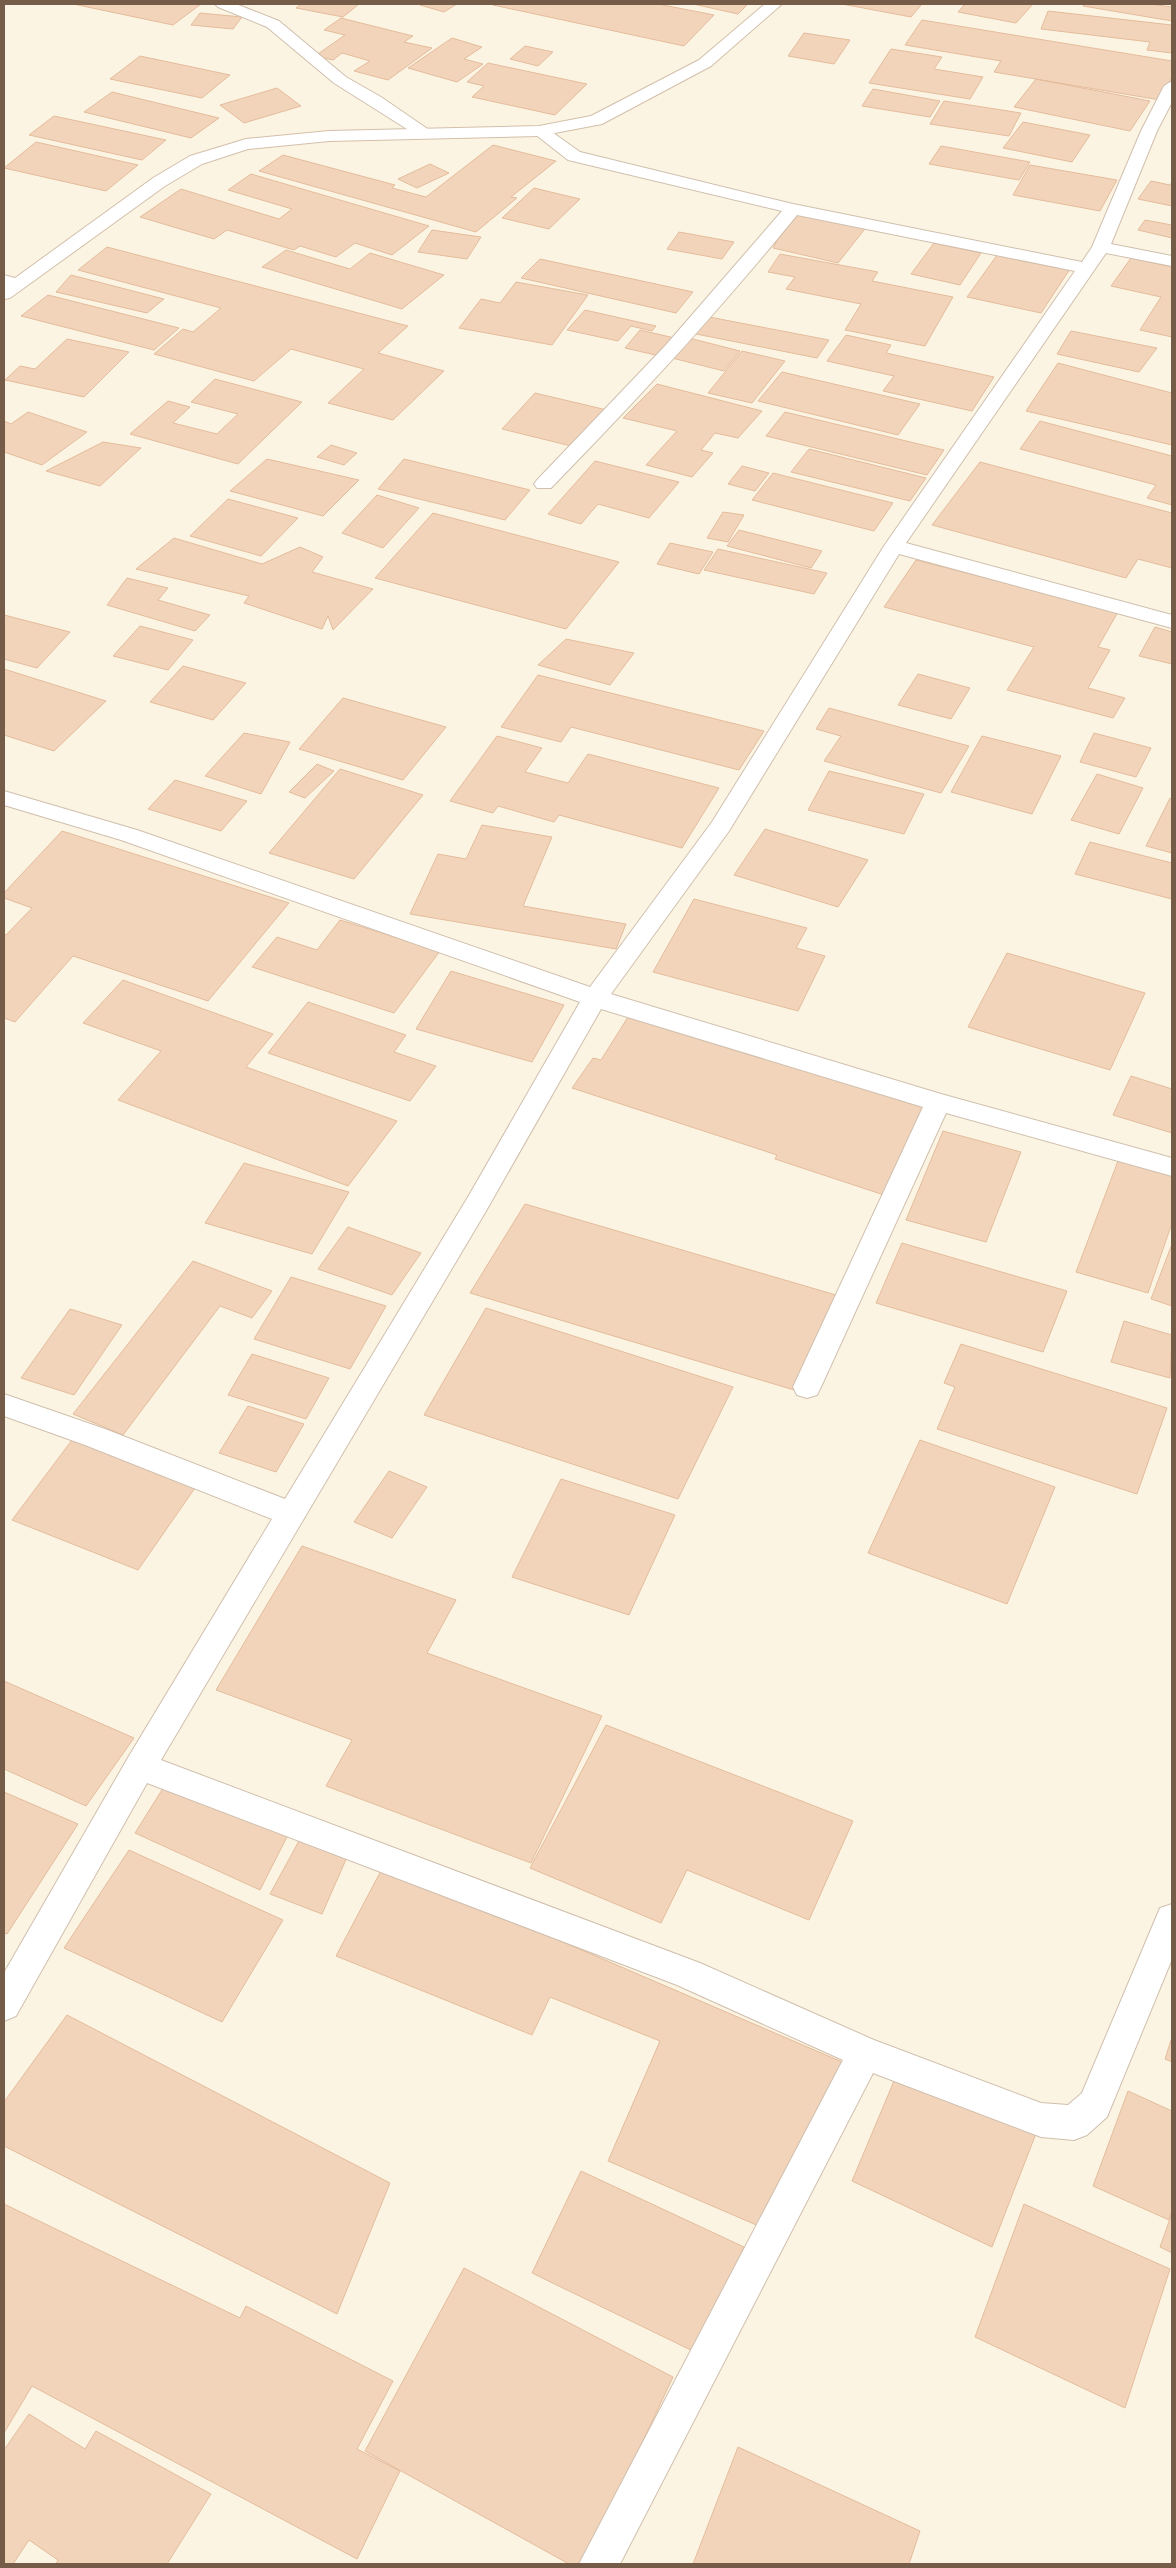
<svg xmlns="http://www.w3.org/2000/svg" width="1176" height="2568" viewBox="0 0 1176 2568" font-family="'Space Grotesk',sans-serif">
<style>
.building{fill:#f2d4bb;stroke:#e4bc9b}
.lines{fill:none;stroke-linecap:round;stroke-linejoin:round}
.street-casing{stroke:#d0bfad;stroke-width:2}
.secondary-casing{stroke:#d3bfaa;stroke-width:2}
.street{fill:#fff;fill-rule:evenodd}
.secondary{fill:#fff;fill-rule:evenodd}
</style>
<rect width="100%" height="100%" fill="#fcf4e3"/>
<!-- building -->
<path class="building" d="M73,4H201L173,25Z
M301,4H359L343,17L296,8Z
M423,4H457L444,12L420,5Z
M495,4H658L714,15L684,46L493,5Z
M693,4H748L738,14Z
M842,4H922L911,17Z
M965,4H1033L1016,23L958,12Z
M1085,4H1150L1172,7V21L1083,6Z
M1048,11L1172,25V53L1147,50L1150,42L1041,29Z
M200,13L242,17L233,29L191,25Z
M341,18L413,36L404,42L432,48L388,80L354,71L370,61L342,53L333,60L315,56L345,35L324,30Z
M922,20L1172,61V77L1160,100L994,72L1001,61L905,45Z
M804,33L850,40L834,64L788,56Z
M452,38L482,47L464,59L483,64L457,82L408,68Z
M525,46L553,52L538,66L510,59Z
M891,49L942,57L934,69L983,77L970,99L869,83Z
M140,56L230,75L202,98L110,79Z
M488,63L587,84L555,115L472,97L484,86L467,82Z
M1036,79L1150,101L1130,131L1014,107Z
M277,88L301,106L244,123L220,105Z
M873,89L940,101L930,117L862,106Z
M112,92L219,118L191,138L84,112Z
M944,101L1021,113L1009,136L930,124Z
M54,116L166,140L142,160L29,135Z
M1023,122L1090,135L1072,162L1003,148Z
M36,142L138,165L106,191L4,168Z
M493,145L556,161L511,197L517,198L476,232L259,171L283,155L395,185L392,188L426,197Z
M941,146L1030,162L1019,180L929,164Z
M430,164L449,173L417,188L398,179Z
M1030,165L1117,180L1100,211L1013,195Z
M251,174L429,226L392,255L355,243L336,257L300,246L294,250L227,230L214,239L140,217L181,189L279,219L292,209L228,190Z
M1151,181L1170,185L1172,182V206L1138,199Z
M534,188L580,199L549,229L502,218Z
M797,209L868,225L838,263L773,248L786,223Z
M1145,220L1172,225V238L1138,230Z
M432,230L481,237L467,259L418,252Z
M679,232L734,242L722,259L667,249Z
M934,243L981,253L960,285L911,274Z
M107,247L408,326L378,353L444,371L393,420L328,403L364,369L291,349L254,381L154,354L183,329L193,332L221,308L78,270Z
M286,250L350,269L370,253L444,275L402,309L262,267Z
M1000,251L1072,266L1041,313L967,297Z
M780,254L878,272L872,281L953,297L925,346L845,330L861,304L786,289L795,277L768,272Z
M1131,258L1172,267V337L1140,330L1161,297L1111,286Z
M540,259L693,292L676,313L521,278Z
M71,275L164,299L147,313L56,292Z
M516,282L588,295L552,345L459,328L481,299L500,303Z
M48,295L179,328L154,350L21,316Z
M585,310L656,326L652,331L631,326L618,341L567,330Z
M704,316L829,340L817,358L691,333Z
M640,330L679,339L664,357L625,348Z
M1071,331L1157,348L1139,372L1057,354Z
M846,335L891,345L886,353L994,377L972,411L883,391L894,376L827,361Z
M685,337L740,351L724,371L668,357Z
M67,339L129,352L84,397L5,380L20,366L35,369Z
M742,351L785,361L752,403L708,393Z
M1058,363L1172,393V445L1026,411Z
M782,372L920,404L898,435L758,401Z
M215,379L302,402L238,464L130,434L168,401L190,407L173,423L217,434L238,414L191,402Z
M657,384L762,411L738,438L715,433L701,450L713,453L692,477L646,465L677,431L623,418Z
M535,393L607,410L575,447L502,429Z
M28,412L87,432L42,465L4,452V421L11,424Z
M785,412L944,450L927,475L766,436Z
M1040,421L1172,456V505L1147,498L1156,485L1020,449Z
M103,442L141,448L100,486L46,471Z
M331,445L357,453L344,465L317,457Z
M809,449L926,478L910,501L791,472Z
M267,459L359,480L323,516L230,491Z
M404,459L530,490L505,520L378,489Z
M595,461L679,482L649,518L598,504L581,524L548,514Z
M980,462L1172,513V568L1138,559L1126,578L932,525Z
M742,466L769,473L755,491L728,484Z
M773,473L893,503L874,531L752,500Z
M377,495L419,508L383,548L342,533Z
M228,499L298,518L261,556L190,536Z
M723,512L744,515L728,542L707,538Z
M433,513L619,562L566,629L375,578Z
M739,530L822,551L811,568L727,546Z
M174,538L262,564L300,547L323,557L312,572L373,589L333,630L328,616L322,629L244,603L249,596L136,569Z
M670,543L713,552L699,574L657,564Z
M718,549L827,573L814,594L704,570Z
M916,560L1118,612L1098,647L1110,650L1088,688L1125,698L1113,718L1007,690L1034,647L884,607Z
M127,578L168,588L158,600L210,615L195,631L107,605Z
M4,615L70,632L37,668L4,659Z
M140,626L193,640L168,670L113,656Z
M1155,627L1172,632V664L1139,656Z
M566,639L634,653L610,685L538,665Z
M183,666L246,683L213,720L150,702Z
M4,669L106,701L54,751L4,735Z
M918,674L970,688L951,719L898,705Z
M538,675L764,731L739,770L571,727L561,742L501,727Z
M343,698L446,727L403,780L299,749Z
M829,708L969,746L941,793L824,761L841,736L816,729Z
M244,733L290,742L261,794L205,776Z
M1094,733L1151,748L1136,777L1080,762Z
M497,736L542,748L525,772L568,783L588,754L719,788L682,848L559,815L554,822L498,806L493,813L450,801Z
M982,736L1061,756L1032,814L951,792Z
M317,764L334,771L305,798L289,792Z
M340,769L423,795L354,879L269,853Z
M829,771L924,794L904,834L808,810Z
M1097,774L1143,788L1119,834L1071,820Z
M175,780L247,801L221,831L148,809Z
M1170,798L1172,799V853L1146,846Z
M482,825L552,837L523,906L626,924L616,949L410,914L438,854L466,859Z
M765,829L868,860L838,907L734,875Z
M62,831L289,903L208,1001L73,956L15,1022L4,1018V934L6,935L32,908L4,898V893Z
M1090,842L1172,863V899L1075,874Z
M694,899L807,928L796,948L825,956L798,1011L653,972Z
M340,920L440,951L394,1013L252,967L277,937L317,950Z
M1007,953L1145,993L1110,1070L968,1027Z
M451,971L564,1005L532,1062L416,1029Z
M123,980L273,1034L246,1067L397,1121L348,1186L118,1100L161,1051L83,1023Z
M308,1002L406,1035L394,1052L436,1066L410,1101L268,1053Z
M628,1017L924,1106L884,1195L775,1159L777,1155L572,1088L593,1058L601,1060Z
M1131,1076L1172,1089V1133L1113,1115Z
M943,1131L1021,1152L986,1242L906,1220Z
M1118,1161L1172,1176V1223L1148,1293L1076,1272Z
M244,1163L349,1192L312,1254L205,1223Z
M525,1204L836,1295L794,1390L470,1293Z
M348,1227L421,1253L392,1295L318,1269Z
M902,1243L1067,1291L1043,1352L876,1303Z
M1172,1244V1306L1151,1299Z
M193,1261L272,1291L252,1318L220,1306L123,1435L73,1414Z
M291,1277L386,1306L350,1369L254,1339Z
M486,1308L733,1387L678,1499L424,1415Z
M70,1309L122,1325L74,1395L21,1378Z
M1124,1321L1172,1335L1170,1378L1111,1362Z
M961,1344L1167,1408L1137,1494L937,1429L955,1387L944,1383Z
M252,1354L329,1378L306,1419L228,1395Z
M248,1406L304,1424L276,1472L219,1453Z
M72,1440L195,1488L138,1570L12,1520Z
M920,1440L1055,1487L1007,1604L868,1553Z
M389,1471L427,1487L392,1538L354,1522Z
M561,1479L675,1515L629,1615L512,1577Z
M302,1546L456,1600L427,1653L602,1716L531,1863L326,1786L352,1740L216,1690Z
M4,1681L134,1738L86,1806L4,1769Z
M606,1725L853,1821L809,1920L687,1870L661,1923L530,1868Z
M165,1785L290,1831L260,1890L135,1833Z
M4,1792L78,1824L7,1934L4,1933Z
M300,1839L348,1855L322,1914L270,1894Z
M129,1850L283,1920L222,2022L64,1948Z
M384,1865L847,2064L761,2227L608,2161L660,2041L550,1997L532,2035L336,1956Z
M67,2015L390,2183L337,2314L4,2146V2102Z
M1172,2037V2062L1165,2059Z
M899,2069L1037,2131L992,2247L852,2181Z
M1128,2091L1172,2111V2210L1169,2220L1093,2186Z
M581,2171L744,2247L699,2354L532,2273Z
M4,2204L240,2318L246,2306L393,2381L357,2449L400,2471L357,2559L32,2386L4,2433Z
M1024,2204L1170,2269L1125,2408L975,2337Z
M1172,2213V2253L1160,2247Z
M464,2268L673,2377L585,2564H569L365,2451Z
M29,2414L85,2449L96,2431L211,2494L167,2564H56L58,2560L29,2540L13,2564H4V2450Z
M738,2447L920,2531L909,2564H693Z"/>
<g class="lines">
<defs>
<path id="street" d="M215,4H236L279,21L346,77L381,97L432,132L430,136H418L334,83L267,27L218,7Z
M1172,81V102L1157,131L1111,244L1172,256V266L1106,253L906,543L1172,615V628L899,554L729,831L611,994L941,1094L1172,1158V1176L946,1113L821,1387L817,1395L807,1398L797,1395L793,1387L923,1107L601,1009L486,1211L161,1760L700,1963L874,2040L1041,2103L1068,2105L1082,2093L1160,1908L1172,1904V1959L1107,2117L1087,2135L1074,2140L1041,2137L873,2073L620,2564H579L843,2060L677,1985L147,1783L16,2016L4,2021V1973L129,1756L272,1519L85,1445L4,1416V1394L105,1429L285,1499L468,1197L580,1002L121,840L4,805V791L137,830L590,987L712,822L884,546L1075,271L797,215C720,310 637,400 551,488H537L534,484L537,480L665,346L782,211L568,160L531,131L533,127H545L580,152L793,204L1082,262L1092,247L1141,131L1164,86Z
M4,275L22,280L25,284L22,288L16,289L4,286Z"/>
<path id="secondary" d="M765,4H782L711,66L602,124L539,136L329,141L248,149L202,164L165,186L10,298L4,299V286L153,178L190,156L246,139L329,131L539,126L591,116L699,60Z"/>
</defs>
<!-- street casing -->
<use href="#street" class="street-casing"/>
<!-- secondary casing -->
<use href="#secondary" class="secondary-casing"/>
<!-- street -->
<use href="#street" class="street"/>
<!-- secondary -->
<use href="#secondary" class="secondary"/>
</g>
<!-- border -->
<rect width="1176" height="2568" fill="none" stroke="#745c49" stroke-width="10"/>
</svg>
